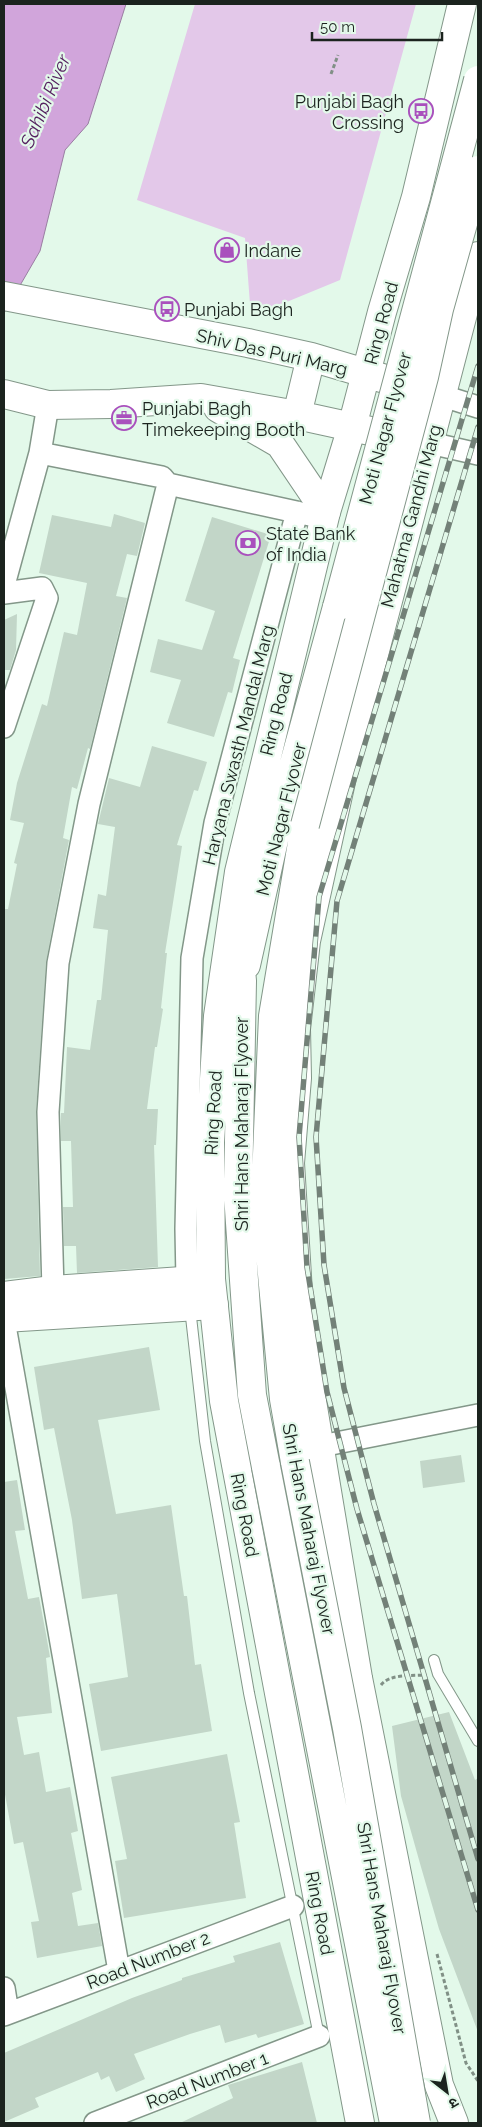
<svg xmlns="http://www.w3.org/2000/svg" width="482" height="2127" viewBox="0 0 482 2127" font-family="Raleway,'Noto Sans Devanagari',sans-serif">
<style>
.green{fill:#e3c8e9}
.water{fill:#d1a5db;stroke:#9a7ea2}
.building{fill:#c2d6c8}
.lines{fill:none;stroke-linecap:round;stroke-linejoin:round}
.lane-casing{stroke:#839789;stroke-width:12}
.street-casing{stroke:#839789;stroke-width:24}
.secondary-casing{stroke:#839789;stroke-width:30}
.primary-casing{stroke:#839789;stroke-width:30}
.path{stroke:#819086;stroke-width:3;stroke-dasharray:4 2.5;stroke-linecap:butt}
.lane{stroke:#fff;stroke-width:10}
.street{stroke:#fff;stroke-width:21}
.secondary{stroke:#fff;stroke-width:28}
.primary{stroke:#fff;stroke-width:28}
.rail-casing{stroke:#738178;stroke-width:5.5}
.rail{stroke:#e3f9ea;stroke-width:4;stroke-dasharray:11;stroke-linecap:butt}
.primary-bridge-casing{stroke:#839789;stroke-width:30;stroke-linecap:butt}
.primary-bridge{stroke:#fff;stroke-width:28}
.labels{text-anchor:middle;dominant-baseline:central;stroke-width:4.5;stroke-linejoin:round;paint-order:stroke}
.poi-label{font-size:18px;fill:#1b231e;stroke:#e3f9ea;text-anchor:start}
.street-label{font-size:18px;fill:#1b231e;stroke:#e3f9ea}
.water-label{font-size:19px;font-style:italic;fill:#552160;stroke:#e3f9ea}
</style>
<rect width="100%" height="100%" fill="#e3f9ea"/>
<!-- green -->
<path class="green" d="M195,4H416L340,280L272,308L250,304L245,238L137,200Z"/>
<!-- water -->
<path class="water" d="M4,4H126L88,124L65,150L40,251L4,313Z"/>
<!-- building -->
<path class="building" d="M114,514L145,523L137,556L127,554L116,596L127,598L90,749L88,748L77,789L72,787L63,838L69,840L46,962L36,1111L40,1276L4,1279V909H8L17,864L14,863L24,823L10,820L17,783L42,704L47,706L64,632L77,635L87,583L39,573L52,515L111,527Z
M212,517L271,535L233,658L240,660L232,693L228,692L214,737L167,723L181,680L150,672L158,639L202,650L215,611L185,601Z
M17,614L16,650L10,670H4V620Z
M152,746L207,762L198,791L194,790L177,845L182,846L165,953H167L161,1008L163,1009L157,1047H155L147,1109H158L156,1145H154L158,1267L77,1273L76,1246H64L63,1207H73L71,1141H61V1113H64L67,1047L90,1050L97,1000H101L108,930L93,928L98,894L106,896L115,827L98,824L109,778L140,787Z
M149,1347L160,1410L98,1420L116,1514L171,1505L184,1596H187L195,1665L201,1664L212,1731L101,1751L89,1684L128,1677L117,1594L82,1599L72,1520L54,1428L44,1430L34,1367Z
M461,1455L465,1482L423,1488L420,1461Z
M17,1480L25,1530L15,1531L28,1599L39,1597L46,1634L50,1657L46,1658L52,1713L17,1717L24,1755L39,1752L46,1792L70,1787L78,1831L71,1833L82,1890L72,1893L78,1926L98,1923L102,1946L37,1958L31,1922L39,1921L23,1842L14,1844L4,1789V1482Z
M449,1712L475,1780L478,1778V2032L439,1929L421,1867L401,1796L392,1726Z
M227,1754L240,1822L234,1823L246,1898L124,1918L115,1861L127,1859L111,1777Z
M280,1942L304,2024L258,2038L256,2034L225,2043L220,2025L190,2034L134,2054L145,2079L116,2092L109,2076L101,2080L98,2072L35,2098L39,2107L4,2122V2053L132,1998L182,1980V1978L235,1962L233,1956Z
M302,2062L317,2123H180L233,2098L228,2085Z"/>
<g class="lines">
<defs>
<path id="lane" d="M190,1308L205,1441L249,1693L319,2036
M434,1660L438,1674L478,1741"/>
<path id="street" d="M443,396L478,407
M430,443L478,454
M40,453L162,477L168,484L310,515
M4,585L40,453L48,405
M4,593L42,588L47,598L4,727
M187,1280L186,1229L192,958L215,823L297,512
M53,1290L48,1112L58,963L89,804L168,484
M4,1320L119,1971
M321,1446L478,1415
M4,1988L8,2013
M4,2015L293,1906
M95,2123L319,2036"/>
<path id="secondary" d="M4,296L248,343L311,357L419,389
M4,394L48,405L111,404L201,398L297,415L407,439
M218,408L280,444L326,512
M297,415L311,357
M4,1296L53,1290L211,1279
M4,1318L214,1305"/>
<path id="primary" d="M238,938L242,981L238,1194L252,1395L266,1467
M246,965L278,822L337,607
M295,1462L284,1399L265,1201L273,1016L305,825
M360,2123L224,1401L211,1279L210,1142L218,1016L239,872L326,512L352,427L382,312L416,197L462,4
M454,2123L439,2085L358,1678L311,1395L298,1292L290,1163L297,1078L296,1029L306,941L342,777L478,256"/>
</defs>
<!-- lane casing -->
<use href="#lane" class="lane-casing"/>
<!-- street casing -->
<use href="#street" class="street-casing"/>
<!-- secondary casing -->
<use href="#secondary" class="secondary-casing"/>
<!-- primary casing -->
<use href="#primary" class="primary-casing"/>
<!-- path -->
<path class="path" d="M331,74L338,55
M381,1685C389,1674 411,1676 424,1675
M437,1954L466,2063L478,2081"/>
<!-- lane -->
<use href="#lane" class="lane"/>
<!-- street -->
<use href="#street" class="street"/>
<!-- secondary -->
<use href="#secondary" class="secondary"/>
<!-- primary -->
<use href="#primary" class="primary"/>
<defs>
<path id="rail" d="M478,366L319,897L299,1137L307,1267L327,1392L357,1509L478,1910
M478,427L337,901L316,1137L324,1265L344,1388L374,1504L478,1859"/>
</defs>
<!-- rail casing -->
<use href="#rail" class="rail-casing"/>
<!-- rail -->
<use href="#rail" class="rail"/>
<defs>
<path id="primary-bridge" d="M337,607L478,80
M305,825L424,377L439,309L478,170
M295,1462L347,1728L416,2123
M266,1467L394,2123"/>
</defs>
<!-- primary-bridge casing -->
<use href="#primary-bridge" class="primary-bridge-casing"/>
<!-- primary-bridge -->
<use href="#primary-bridge" class="primary-bridge"/>
</g>
<!-- icons -->
<defs>
<symbol id="bus-ring" viewBox="-11 -11 22 22"><circle r="9.5" fill="#e3f9ea" stroke="#a950bd" stroke-width="1.5"/><path d="M-5-6H5V4H4V6H2V4H-2V6H-4V4H-5ZM-3.5-4V0h7V-4ZM-3.5 1.2v1.5H-2V1.2ZM2 1.2v1.5H3.5V1.2Z" fill="#a950bd"/></symbol>
<symbol id="shop-ring" viewBox="-11 -11 22 22"><circle r="9.5" fill="#e3f9ea" stroke="#a950bd" stroke-width="1.5"/><path d="M-5-2.5h2.3a2.7 3.5 0 0 1 5.4 0H5L5.5 6h-11ZM-1.5-2.5h3a1.5 2.3 0 0 0-3 0Z" fill="#a950bd"/></symbol>
<symbol id="office-ring" viewBox="-11 -11 22 22"><circle r="9.5" fill="#e3f9ea" stroke="#a950bd" stroke-width="1.5"/><path d="M-6-3h4V-5.5h4V-3h4V5H-6ZM-1-4.5V-3h2v-1.5ZM-6 0V1H6V0Z" fill="#a950bd"/></symbol>
<symbol id="bank-ring" viewBox="-11 -11 22 22"><circle r="9.5" fill="#e3f9ea" stroke="#a950bd" stroke-width="1.5"/><path d="M-6-4H6V4H-6ZM0-2.3a2.3 2.3 0 1 0 0 4.6a2.3 2.3 0 1 0 0-4.6Z" fill="#a950bd"/></symbol>
</defs>
<g fill-rule="evenodd">
<use href="#bus-ring" x="407" y="97" width="28" height="28"/>
<use href="#shop-ring" x="213" y="236" width="28" height="28"/>
<use href="#bus-ring" x="153" y="295" width="28" height="28"/>
<use href="#office-ring" x="110" y="404" width="28" height="28"/>
<use href="#bank-ring" x="234" y="529" width="28" height="28"/>
</g>
<g class="labels">
<!-- poi labels -->
<g class="poi-label">
<text x="404" y="101" text-anchor="end">Punjabi Bagh<tspan x="404" dy="21">Crossing</tspan></text>
<text x="244" y="250">Indane</text>
<text x="184" y="309">Punjabi Bagh</text>
<text x="142" y="408">Punjabi Bagh<tspan x="142" dy="21">Timekeeping Booth</tspan></text>
<text x="266" y="533">State Bank<tspan x="266" dy="21">of India</tspan></text>
</g>
<!-- street labels -->
<g class="street-label">
<text transform="translate(381 323) rotate(-75)">Ring Road</text>
<text transform="translate(272 352) rotate(13)">Shiv Das Puri Marg</text>
<text transform="translate(385 428) rotate(-75)">Moti Nagar Flyover</text>
<text transform="translate(411 516) rotate(-75)">Mahatma Gandhi Marg</text>
<text transform="translate(276 714) rotate(-76)">Ring Road</text>
<text transform="translate(238 745) rotate(-76)">Haryana Swasth Mandal Marg</text>
<text transform="translate(281 819) rotate(-76)">Moti Nagar Flyover</text>
<text transform="translate(213 1113) rotate(-87)">Ring Road</text>
<text transform="translate(241 1124) rotate(-90)">Shri Hans Maharaj Flyover</text>
<text transform="translate(245 1515) rotate(79)">Ring Road</text>
<text transform="translate(309 1529) rotate(79)">Shri Hans Maharaj Flyover</text>
<text transform="translate(320 1913) rotate(79)">Ring Road</text>
<text transform="translate(382 1928) rotate(80)">Shri Hans Maharaj Flyover</text>
<text transform="translate(148 1960) rotate(-21)">Road Number 2</text>
<text transform="translate(207 2080) rotate(-21)">Road Number 1</text>
</g>
<!-- water labels -->
<g class="water-label">
<text transform="translate(45 101) rotate(-67)">Sahibi River</text>
</g>
</g>
<!-- border -->
<rect width="482" height="2127" fill="none" stroke="#1b231e" stroke-width="10"/>
<!-- north arrow -->
<g transform="translate(447 2092) rotate(149)" stroke="#e3f9ea" stroke-width="4" paint-order="stroke">
<path d="M0-4L9 19L0 12L-9 19Z" fill="#1b231e"/>
<text y="-8" font-size="14" font-weight="bold" text-anchor="middle" fill="#1b231e">उ</text>
</g>
<!-- scale -->
<path d="M312 32v8h130v-8" fill="none" stroke="#1b231e" stroke-width="2.5"/>
<text x="320" y="32" font-size="15" fill="#1b231e" stroke="#e3f9ea" stroke-width="4" paint-order="stroke">50 m</text>
</svg>
